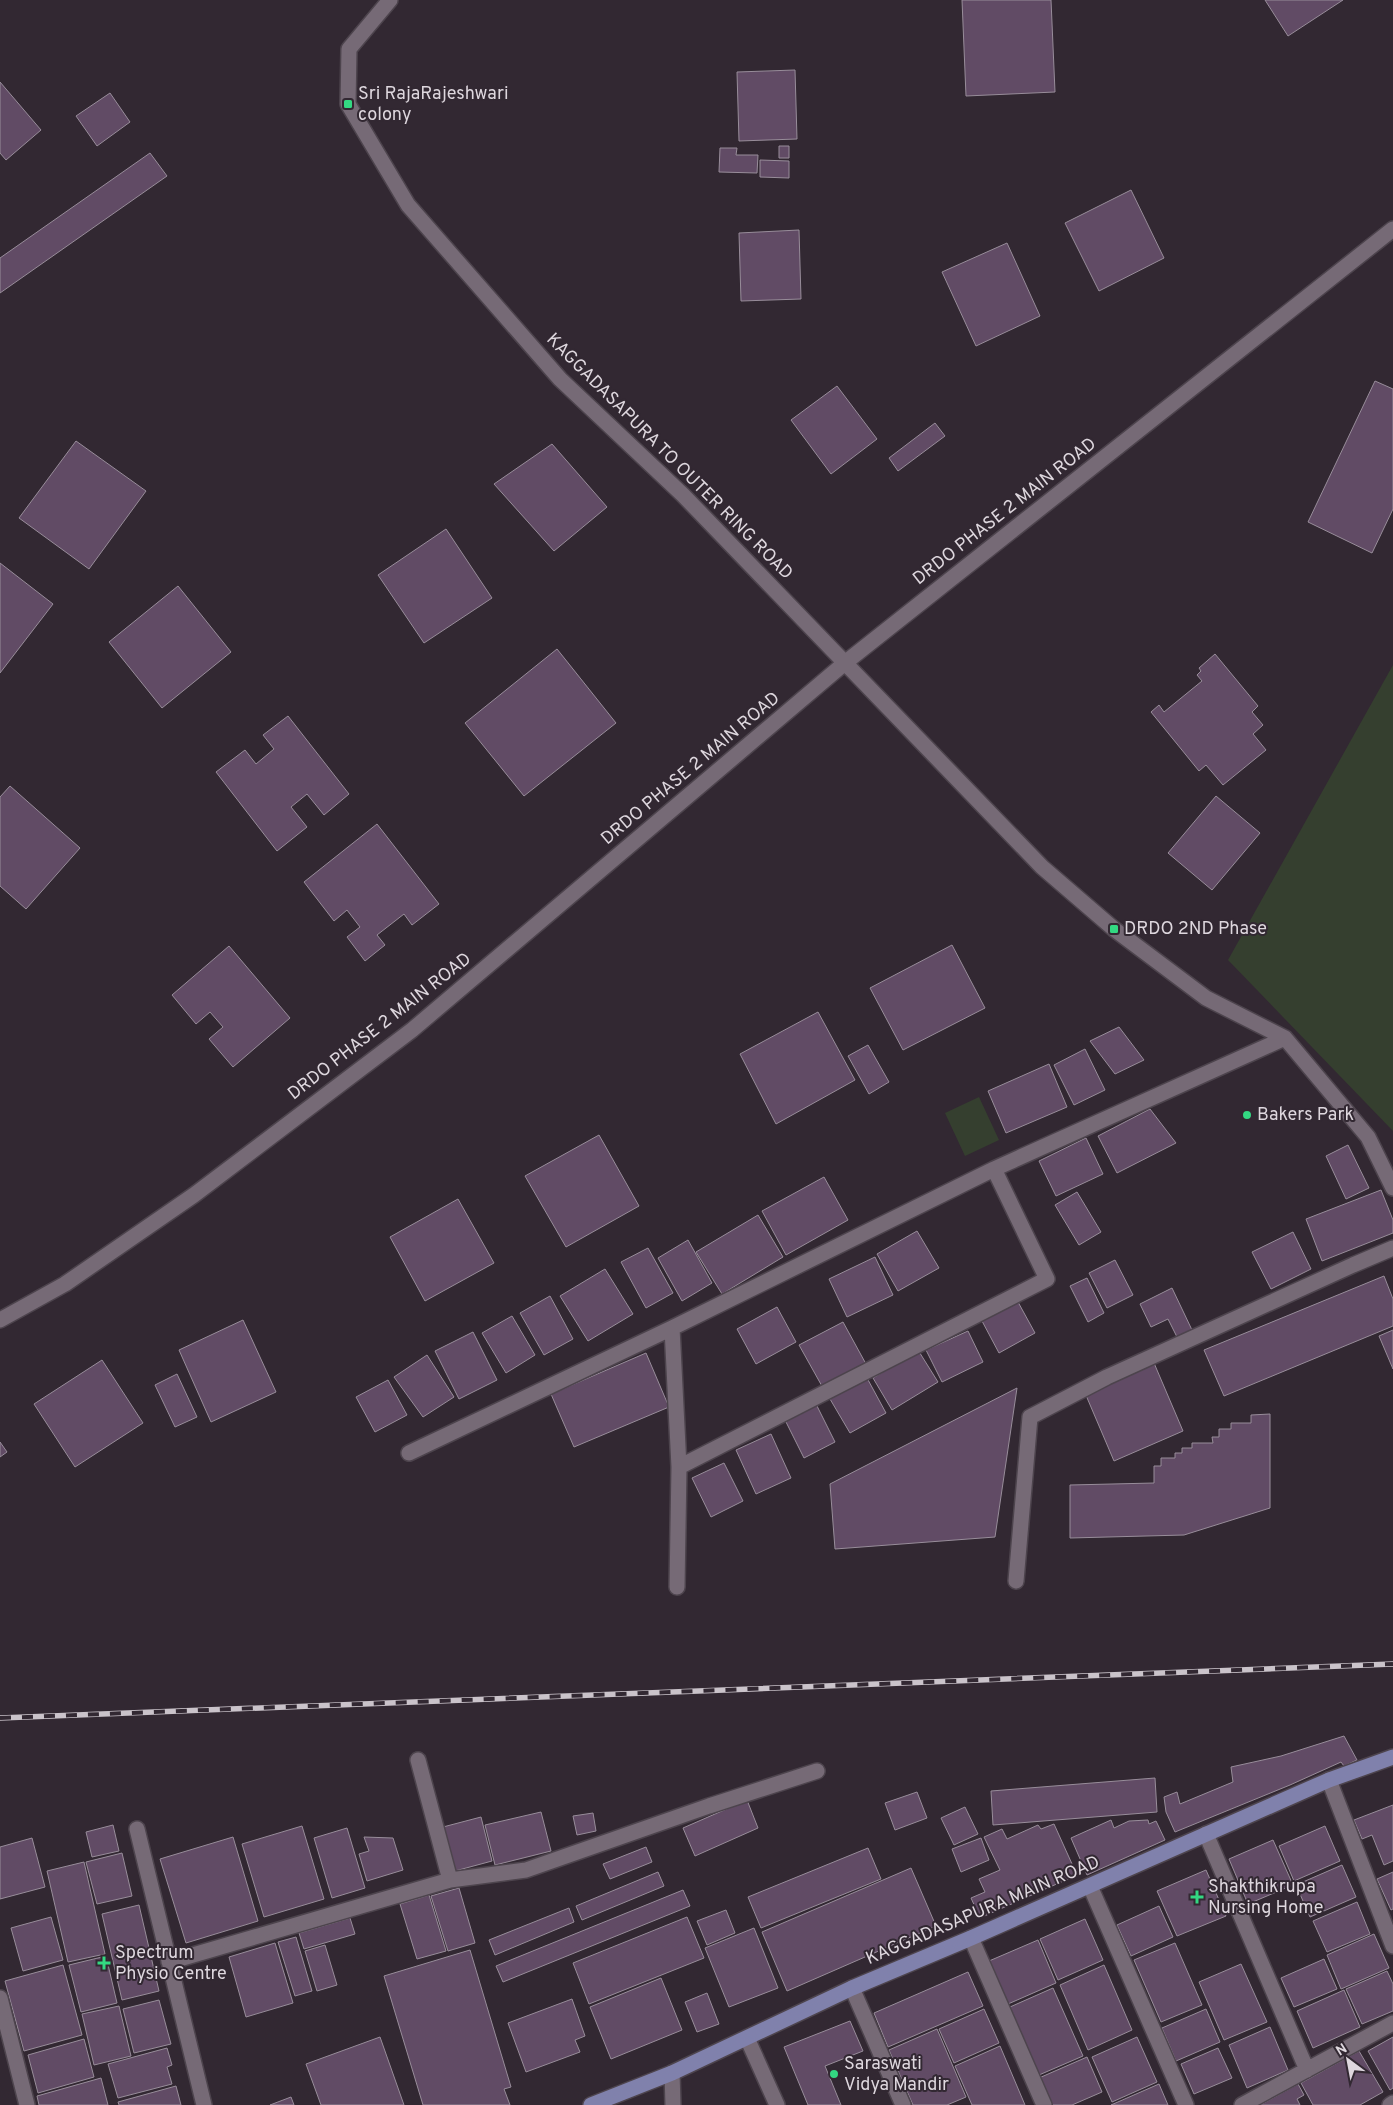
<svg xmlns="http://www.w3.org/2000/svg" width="1393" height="2105" viewBox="0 0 1393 2105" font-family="Overpass,sans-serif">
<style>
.green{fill:#353f2f}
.building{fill:#614b65;stroke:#988d9a}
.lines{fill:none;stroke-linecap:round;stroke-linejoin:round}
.minor-casing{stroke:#4d444d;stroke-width:18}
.major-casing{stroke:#4d444d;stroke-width:18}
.minor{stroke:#766a76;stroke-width:15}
.major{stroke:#8081ac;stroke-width:15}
.rail-casing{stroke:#cac3ca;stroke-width:5.5}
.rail{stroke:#322832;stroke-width:4;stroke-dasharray:11;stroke-linecap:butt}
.poi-dot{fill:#33d882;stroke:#322832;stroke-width:2}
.labels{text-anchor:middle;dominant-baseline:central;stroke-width:4;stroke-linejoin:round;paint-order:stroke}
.poi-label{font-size:18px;fill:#ded7de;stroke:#322832;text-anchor:start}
.street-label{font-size:18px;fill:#ded7de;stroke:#322832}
</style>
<rect width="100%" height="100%" fill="#322832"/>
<!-- green -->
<path class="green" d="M1393,665V1131L1228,960Z
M979,1097L999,1140L965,1156L945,1113Z"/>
<!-- building -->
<path class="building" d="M962,0H1051L1055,92L966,96Z
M1265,0H1343L1288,36Z
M795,70L797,139L739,141L737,72Z
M0,82L41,130L6,160L0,153Z
M110,93L130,122L97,146L76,116Z
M779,146H789V158H779Z
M720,148H737L736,155H758L757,173L719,172Z
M150,153L167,176L0,293V258Z
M760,160L789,161V178L760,177Z
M1131,190L1164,258L1099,291L1065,223Z
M799,230L801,299L741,301L739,233Z
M1007,243L1040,316L976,346L942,272Z
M1375,381L1393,389V509L1372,553L1308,522Z
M837,386L877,439L831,474L791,420Z
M935,423L945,436L898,471L889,458Z
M76,441L146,491L89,569L19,518Z
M552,444L607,507L554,551L494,484Z
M446,529L492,598L424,643L378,575Z
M0,563L53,604L0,673Z
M178,586L231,652L162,708L109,642Z
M557,649L616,723L524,796L465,723Z
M1215,654L1258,706L1252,712L1263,725L1253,734L1266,750L1223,785L1206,765L1199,771L1151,712L1159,705L1164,712L1202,681L1197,675L1201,671L1199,668Z
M288,716L349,794L324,815L307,794L291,807L307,827L277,851L216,772L245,750L256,764L274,749L263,735Z
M10,786L80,848L26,909L0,886V797Z
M1216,796L1260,833L1212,890L1168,853Z
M377,824L439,904L412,925L404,914L377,935L385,945L365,961L347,937L360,927L347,910L334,921L304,882Z
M952,945L985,1008L903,1050L870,988Z
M229,946L290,1018L233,1067L209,1039L223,1027L210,1012L196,1024L172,995Z
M818,1012L855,1080L776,1124L740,1054Z
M1119,1027L1144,1060L1115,1074L1090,1041Z
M868,1045L889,1082L869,1094L848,1056Z
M1085,1049L1105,1090L1074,1105L1054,1065Z
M1049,1064L1067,1107L1006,1133L988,1091Z
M1150,1109L1176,1143L1117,1173L1098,1136Z
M599,1135L639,1206L566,1247L525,1176Z
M1086,1138L1103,1174L1056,1196L1039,1161Z
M1348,1145L1369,1188L1346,1199L1326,1156Z
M824,1177L848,1220L786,1255L762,1211Z
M1381,1190L1393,1220V1233L1322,1261L1306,1219Z
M1077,1192L1101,1232L1079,1245L1055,1205Z
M458,1199L494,1263L425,1301L390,1237Z
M758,1215L783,1257L722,1294L696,1252Z
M917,1231L939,1268L898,1291L877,1254Z
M1293,1232L1311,1269L1271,1289L1252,1252Z
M688,1240L712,1283L682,1301L658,1258Z
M648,1248L673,1293L646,1308L621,1262Z
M875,1257L893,1295L847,1317L829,1279Z
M1115,1260L1133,1295L1107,1308L1089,1273Z
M605,1269L633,1314L588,1341L560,1296Z
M1384,1276L1393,1299V1326L1224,1396L1204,1350Z
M1087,1278L1104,1313L1088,1322L1070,1286Z
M1172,1288L1192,1330L1177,1337L1168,1319L1151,1327L1140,1304Z
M550,1296L573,1339L544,1355L520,1313Z
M1018,1302L1035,1333L999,1353L982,1321Z
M777,1307L796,1342L756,1364L737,1329Z
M512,1316L535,1355L506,1373L482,1333Z
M243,1320L276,1392L211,1422L179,1350Z
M843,1322L866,1364L823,1388L799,1345Z
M1393,1330V1369L1379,1336Z
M968,1331L983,1362L942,1382L926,1350Z
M473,1332L497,1380L459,1399L435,1351Z
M918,1350L938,1382L892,1410L873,1378Z
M646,1353L669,1407L574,1447L551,1394Z
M427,1355L454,1397L423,1417L394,1377Z
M102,1360L143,1423L75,1467L34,1404Z
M1154,1363L1183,1431L1114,1461L1085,1393Z
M177,1374L197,1417L175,1427L155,1385Z
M867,1378L886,1413L850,1433L830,1399Z
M388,1380L407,1415L375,1432L356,1397Z
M1017,1388L995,1537L835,1549L830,1484Z
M816,1404L835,1442L804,1458L785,1420Z
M1270,1414V1508L1184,1535L1070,1538V1485L1154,1483V1466H1161V1458H1175V1453H1182V1448H1192V1443H1213L1212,1437H1219V1429H1231V1423H1251V1415Z
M771,1434L791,1478L756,1494L736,1450Z
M0,1442L7,1452L0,1457Z
M724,1463L743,1501L711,1517L692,1478Z
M1344,1736L1357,1760L1344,1766L1341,1762L1290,1785L1175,1832L1166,1812L1164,1797L1177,1792L1180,1804L1233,1782L1231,1767L1281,1756Z
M1155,1778L1157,1812L993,1825L991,1791Z
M917,1792L927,1818L895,1830L885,1803Z
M747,1800L758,1828L695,1856L683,1828Z
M1393,1805V1861L1384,1865L1372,1835L1362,1839L1354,1820Z
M965,1807L978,1834L954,1845L941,1818Z
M541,1812L551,1851L495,1865L485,1825Z
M593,1813L596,1831L577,1835L573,1816Z
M481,1817L492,1861L455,1871L443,1827Z
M1111,1820L1114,1828L1129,1821L1148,1820L1149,1824L1156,1821L1165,1840L1087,1875L1071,1838Z
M1054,1824L1077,1875L980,1918L971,1898L985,1892L979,1879L1000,1870L984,1837L1002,1829L1007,1839L1038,1825L1041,1829Z
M113,1825L119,1851L92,1857L86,1832Z
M302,1826L324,1899L264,1917L242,1844Z
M1325,1826L1340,1861L1294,1881L1279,1846Z
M347,1828L365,1888L332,1898L314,1838Z
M233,1837L258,1921L186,1943L160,1859Z
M364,1837L393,1838L403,1870L367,1881L359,1854L369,1851Z
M32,1838L45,1887L0,1899V1847Z
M981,1838L989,1860L961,1872L952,1849Z
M1273,1840L1293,1885L1248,1904L1229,1859Z
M646,1847L652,1862L610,1879L603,1864Z
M868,1848L881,1879L761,1928L748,1897Z
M122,1853L132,1896L97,1904L86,1862Z
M84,1862L105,1954L68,1962L47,1871Z
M1342,1865L1356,1897L1310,1917L1296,1885Z
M911,1868L936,1926L787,1991L762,1932Z
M1206,1870L1226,1916L1177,1936L1157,1891Z
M658,1872L664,1886L582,1920L576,1906Z
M1393,1872V1909L1391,1910L1377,1879Z
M459,1888L475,1943L448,1951L431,1896Z
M683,1890L690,1906L503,1982L496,1966Z
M429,1895L446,1951L417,1959L400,1904Z
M1357,1902L1370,1934L1327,1952L1313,1921Z
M139,1905L159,1991L122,2000L102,1914Z
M1159,1906L1173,1937L1131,1956L1117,1925Z
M569,1908L574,1922L495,1955L489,1940Z
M726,1910L735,1933L707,1945L697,1921Z
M51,1917L63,1960L23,1971L11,1928Z
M687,1917L704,1958L589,2004L573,1963Z
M350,1918L355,1934L304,1949L299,1933Z
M1085,1919L1103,1960L1058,1980L1040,1939Z
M754,1928L778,1988L729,2007L705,1948Z
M1374,1934L1389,1968L1341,1989L1327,1955Z
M296,1937L312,1991L295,1996L278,1942Z
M1038,1940L1056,1983L1008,2004L989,1961Z
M275,1943L293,2003L246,2017L229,1957Z
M1175,1943L1202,2005L1161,2022L1134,1960Z
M325,1945L337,1985L317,1991L305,1951Z
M470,1950L511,2087L504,2089L510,2105H423L384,1976Z
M106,1956L117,2003L81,2012L69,1965Z
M1324,1959L1337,1989L1294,2007L1281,1978Z
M1241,1964L1267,2022L1224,2040L1199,1982Z
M63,1965L82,2035L24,2051L5,1981Z
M1104,1965L1132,2030L1088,2050L1060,1985Z
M1387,1971L1393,1984V2011L1362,2024L1346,1989Z
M968,1972L983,2006L888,2047L874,2013Z
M661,1978L682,2030L611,2059L590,2007Z
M1053,1988L1083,2056L1039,2075L1010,2007Z
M1344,1990L1360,2027L1313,2048L1297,2011Z
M707,1993L719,2024L697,2032L685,2002Z
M572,1999L585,2036L575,2040L580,2052L526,2072L508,2023Z
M159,2000L171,2044L134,2053L123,2009Z
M119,2006L131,2056L94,2065L82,2014Z
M984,2009L999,2043L954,2063L939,2029Z
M1206,2009L1220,2042L1176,2061L1162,2028Z
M850,2021L863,2051L825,2066L841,2105H808L784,2047Z
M1270,2027L1288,2070L1247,2088L1229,2045Z
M937,2029L966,2097L947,2105H913L889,2050Z
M380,2037L404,2105H321L306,2064Z
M1137,2037L1157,2082L1112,2102L1092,2057Z
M1393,2037V2088L1390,2090L1368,2051Z
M84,2039L94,2077L38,2093L28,2055Z
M1000,2046L1025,2105H972L955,2066Z
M167,2048L172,2065L167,2067L172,2084L118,2098L108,2064Z
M1218,2048L1232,2078L1194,2094L1181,2064Z
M1359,2051L1383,2092L1360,2105H1313L1301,2083Z
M1087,2057L1102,2092L1072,2105H1051L1039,2078Z
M101,2078L108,2105H39L37,2096Z
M1159,2084L1168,2105H1111Z
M1298,2084L1304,2095L1297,2099L1300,2105H1260Z
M176,2086L181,2105H119L118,2102Z
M291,2097L294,2105H270Z"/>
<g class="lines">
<defs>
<path id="minor" d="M390,0L349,49L348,104L408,205L560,379L683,495L1042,867L1114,929L1206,998L1285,1038L1368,1137L1393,1188
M0,1320L65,1284L194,1195L412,1030L846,662L1393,229
M672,1328L679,1467L677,1587
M409,1453L672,1328L994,1169L1285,1038
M679,1467L1047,1279L994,1169
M1016,1581L1030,1417L1107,1377L1353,1265L1393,1248
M418,1760L450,1880
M1329,1780L1393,1946
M137,1829L204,2105
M1206,1834L1307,2070
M1090,1886L1186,2105
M971,1938L1044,2105
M169,1962L450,1880L526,1870L709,1806L817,1771
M852,1988L903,2105
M0,1998L27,2105
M747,2038L777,2105
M672,2073L673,2105
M1242,2105L1393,2023
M1390,2105L1393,2103"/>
<path id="major" d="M591,2105L672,2073L852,1988L971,1938L1329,1780L1393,1757"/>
</defs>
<!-- minor casing -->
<use href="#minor" class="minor-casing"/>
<!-- major casing -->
<use href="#major" class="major-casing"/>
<!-- minor -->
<use href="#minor" class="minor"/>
<!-- major -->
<use href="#major" class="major"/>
<defs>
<path id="rail" d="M0,1718L1393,1664"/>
</defs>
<!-- rail casing -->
<use href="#rail" class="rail-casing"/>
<!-- rail -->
<use href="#rail" class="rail"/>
</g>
<!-- markers -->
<g class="poi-dot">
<rect x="343" y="99" width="10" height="10" rx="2.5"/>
<rect x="1109" y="924" width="10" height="10" rx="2.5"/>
<circle cx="1247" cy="1115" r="5"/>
<path d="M1194.5 1889.5h5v5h5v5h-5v5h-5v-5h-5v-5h5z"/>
<path d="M101.5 1955.5h5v5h5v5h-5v5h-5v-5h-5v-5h5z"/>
<circle cx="834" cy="2074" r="5"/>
</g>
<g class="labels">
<!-- poi labels -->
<g class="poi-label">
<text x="358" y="94">Sri RajaRajeshwari<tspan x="358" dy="21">colony</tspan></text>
<text x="1124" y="929">DRDO 2ND Phase</text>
<text x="1257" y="1115">Bakers Park</text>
<text x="1208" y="1887">Shakthikrupa<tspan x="1208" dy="21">Nursing Home</tspan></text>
<text x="115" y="1953">Spectrum<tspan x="115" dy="21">Physio Centre</tspan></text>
<text x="844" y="2064">Saraswati<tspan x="844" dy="21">Vidya Mandir</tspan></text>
</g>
<!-- street labels -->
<g class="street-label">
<text transform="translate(669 457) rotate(45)">KAGGADASAPURA TO OUTER RING ROAD</text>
<text transform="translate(1005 512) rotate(-38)">DRDO PHASE 2 MAIN ROAD</text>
<text transform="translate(691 769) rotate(-40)">DRDO PHASE 2 MAIN ROAD</text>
<text transform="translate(380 1027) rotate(-38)">DRDO PHASE 2 MAIN ROAD</text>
<text transform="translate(983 1911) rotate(-23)">KAGGADASAPURA MAIN ROAD</text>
</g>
</g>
<!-- north arrow -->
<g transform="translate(1348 2060) rotate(328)" stroke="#322832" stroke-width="4" paint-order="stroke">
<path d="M0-4L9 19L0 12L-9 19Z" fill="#ded7de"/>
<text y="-8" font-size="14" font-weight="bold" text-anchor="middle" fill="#ded7de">N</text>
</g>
</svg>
